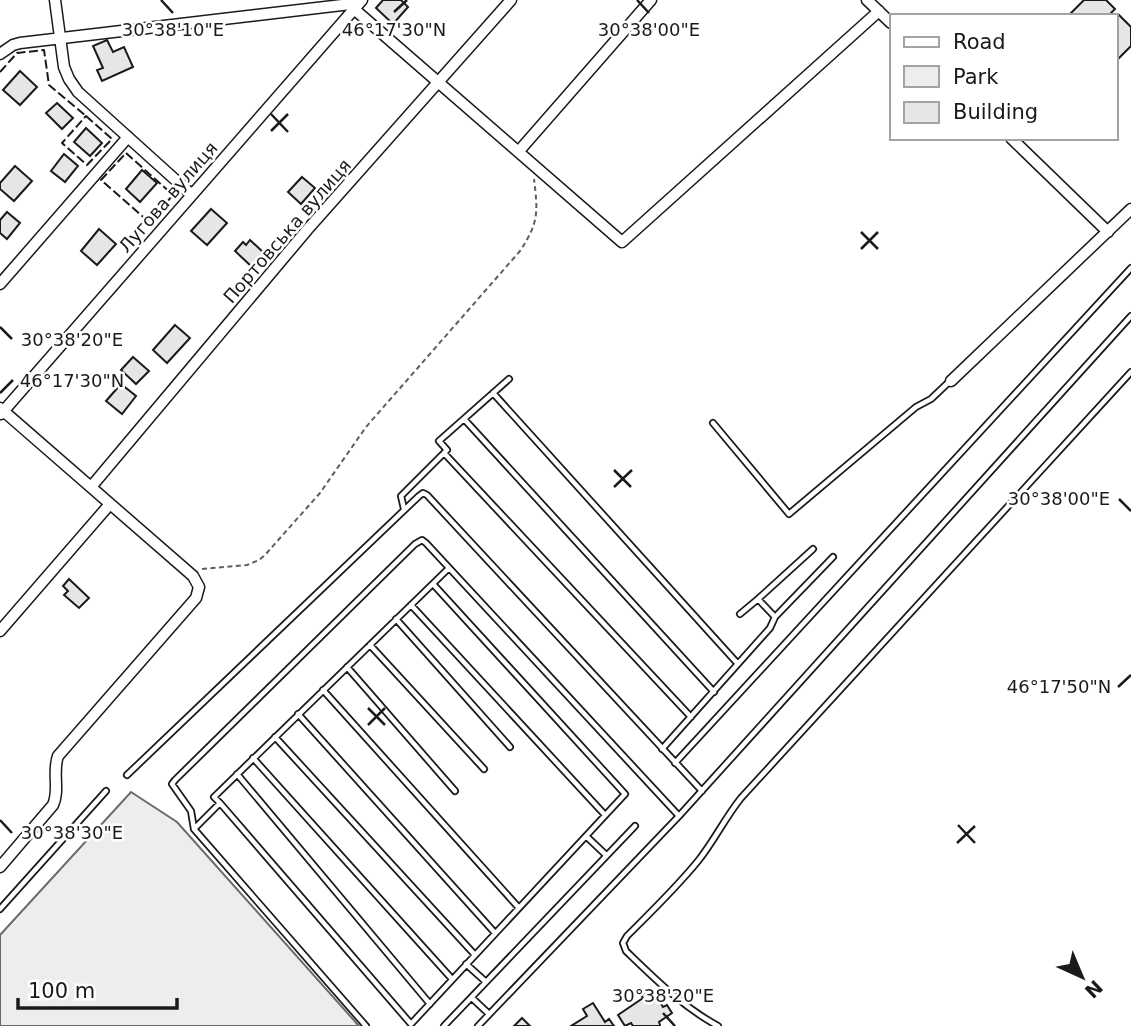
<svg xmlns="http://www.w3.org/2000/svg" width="1131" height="1026" viewBox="0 0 1131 1026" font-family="'DejaVu Sans',sans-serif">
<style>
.green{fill:#ededed;stroke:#6a6a6a;stroke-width:2}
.building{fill:#e6e6e6;stroke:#1a1a1a;stroke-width:2}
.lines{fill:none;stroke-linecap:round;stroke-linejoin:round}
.service-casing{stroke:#1a1a1a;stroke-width:8}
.minor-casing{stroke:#1a1a1a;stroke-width:13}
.path{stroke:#5f5f5f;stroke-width:2;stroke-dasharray:5 3.5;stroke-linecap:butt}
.service{stroke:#fff;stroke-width:4.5}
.minor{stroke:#fff;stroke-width:10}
.fence{stroke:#1a1a1a;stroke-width:2;stroke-dasharray:9 3.5;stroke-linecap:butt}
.ticks{fill:none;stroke:#1a1a1a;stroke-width:2.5}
.labels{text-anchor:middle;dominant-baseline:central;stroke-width:5;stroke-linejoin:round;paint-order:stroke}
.street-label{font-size:18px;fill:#1a1a1a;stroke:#fff}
.ticks-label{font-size:18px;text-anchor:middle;fill:#1a1a1a;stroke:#fff;stroke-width:5;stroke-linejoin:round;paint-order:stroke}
</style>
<rect width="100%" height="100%" fill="#fff"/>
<!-- green -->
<path class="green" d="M131,792L177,822L359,1026H0V935Z"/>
<!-- building -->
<path class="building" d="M383,0H401L408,7L393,24L376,8Z
M1084,0H1106L1115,9L1108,16H1068Z
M1119,15L1131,27V46L1115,62V19Z
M107,40L113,52L124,47L133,67L102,81L97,70L103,68L93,46Z
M20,71L37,87L20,105L3,90Z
M57,103L73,118L62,129L46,113Z
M86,128L102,143L90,156L74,142Z
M64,154L78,166L65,182L51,171Z
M15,166L32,181L14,201L0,189V183Z
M142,170L157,183L140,202L126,189Z
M302,177L315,188L301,204L288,192Z
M211,209L227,223L207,245L191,231Z
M7,212L20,223L7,239L0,233V220Z
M99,229L116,244L97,265L81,251Z
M250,240L264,253L251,266L235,251L243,242L246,245Z
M175,325L190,338L167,363L153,350Z
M133,357L149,371L136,384L121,370Z
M121,384L136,396L122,414L106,401Z
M69,579L89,598L79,608L64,595L68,591L63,586Z
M651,988L663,1007L667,1005L672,1013L659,1022L660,1025L659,1026H633L631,1023L625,1026L618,1015L643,998L641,995Z
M593,1003L605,1022L609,1019L614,1026H571L587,1016L583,1009Z
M522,1018L530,1026H514Z"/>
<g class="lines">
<defs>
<path id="service" d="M493,393L738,664
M464,419L714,692
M713,423L789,514L916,407L931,399L950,381
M444,453L691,717
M404,509L401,496L447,450L439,441L509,379
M433,584L625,794L586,836L606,855
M758,599L813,549
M411,605L605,815
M775,617L833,557
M396,619L510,747
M370,645L484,769
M347,667L455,791
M323,690L519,908
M298,714L495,933
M275,737L475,955
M662,749L770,628L775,617L758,599L740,614
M253,758L452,979
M675,763L1131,268
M237,774L430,1004
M127,775L419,496L423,493L427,495L702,791
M220,803L411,1024L586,836
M194,829L220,803L214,797L449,568
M0,909L106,791
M466,964L486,982
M472,998L489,1014
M366,1026L194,829L191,811L172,784L175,780L415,544L422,540L426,543L679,816
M444,1026L635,826
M478,1026L679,816L1131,316
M718,1026C683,1007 655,979 626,951L623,943L627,936C651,912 676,888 698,861C714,841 725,818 741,798L1131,372"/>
<path id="minor" d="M55,0L64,67L69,79L78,92L191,194
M867,0L891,23
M354,9L622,242L879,11
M0,54L13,45L20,43L359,3
M1011,138L1108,232
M519,151L651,0
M0,284L128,137
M951,381L1131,209
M0,408L193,576L199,587L196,598L58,756C52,772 60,790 53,805L0,867
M1,414L362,0
M91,487L307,230L511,0
M0,631L110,504"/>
</defs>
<!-- service casing -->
<use href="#service" class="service-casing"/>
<!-- minor casing -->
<use href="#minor" class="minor-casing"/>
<!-- path -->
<path class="path" d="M202,569L247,565L259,560L265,555L320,493L366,427L520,251C539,222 538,212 534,179"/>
<!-- service -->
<use href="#service" class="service"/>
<!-- minor -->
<use href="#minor" class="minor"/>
<!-- fence -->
<path class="fence" d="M0,72L17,53L44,50L49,85L86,116
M86,116L112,139L87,165L62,143Z
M126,153L173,195L149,222L101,180Z"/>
</g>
<!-- ticks -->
<path class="ticks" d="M161,0L173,13M637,0L649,13M394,12L407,0M271,114L288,132M271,131L288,114M861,232L878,249M861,249L878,232M0,327L12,339M0,393L13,380M614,470L631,487M614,487L632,470M1119,499L1131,511M1118,687L1131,675M368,708L385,725M368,725L385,708M0,820L12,833M958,825L975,843M957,843L975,826M663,1013L675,1026"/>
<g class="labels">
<!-- street labels -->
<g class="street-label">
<text transform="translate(168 197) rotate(-49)">Лугова вулиця</text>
<text transform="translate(287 231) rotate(-49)">Портовська вулиця</text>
</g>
</g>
<g class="ticks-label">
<text x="394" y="36">46°17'30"N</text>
<text x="173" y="36">30°38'10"E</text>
<text x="649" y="36">30°38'00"E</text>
<text x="72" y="346">30°38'20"E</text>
<text x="72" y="387">46°17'30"N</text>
<text x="1059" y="505">30°38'00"E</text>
<text x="1059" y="693">46°17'50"N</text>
<text x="72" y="839">30°38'30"E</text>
<text x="663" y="1002">30°38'20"E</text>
</g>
<!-- legend -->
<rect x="890" y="14" width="228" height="126" fill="#ffffff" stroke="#a3a3a3" stroke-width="2"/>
<rect x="904" y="37" width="35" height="10" fill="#ffffff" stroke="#a3a3a3" stroke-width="2"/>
<text x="953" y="49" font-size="21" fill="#1a1a1a">Road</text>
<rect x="904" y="66" width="35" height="21" fill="#ededed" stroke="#a3a3a3" stroke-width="2"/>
<text x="953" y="84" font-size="21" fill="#1a1a1a">Park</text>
<rect x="904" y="102" width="35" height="21" fill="#e6e6e6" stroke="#a3a3a3" stroke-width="2"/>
<text x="953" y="119" font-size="21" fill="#1a1a1a">Building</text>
<!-- north arrow -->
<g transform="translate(1082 977) rotate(136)" stroke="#ffffff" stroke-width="5" paint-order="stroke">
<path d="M0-5L12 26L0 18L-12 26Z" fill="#1a1a1a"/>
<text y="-10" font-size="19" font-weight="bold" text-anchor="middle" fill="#1a1a1a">N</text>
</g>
<!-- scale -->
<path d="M18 998v10h159v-10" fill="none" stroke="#1a1a1a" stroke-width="3.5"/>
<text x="28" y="998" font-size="21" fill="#1a1a1a" stroke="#ffffff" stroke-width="5" paint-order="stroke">100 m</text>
</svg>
